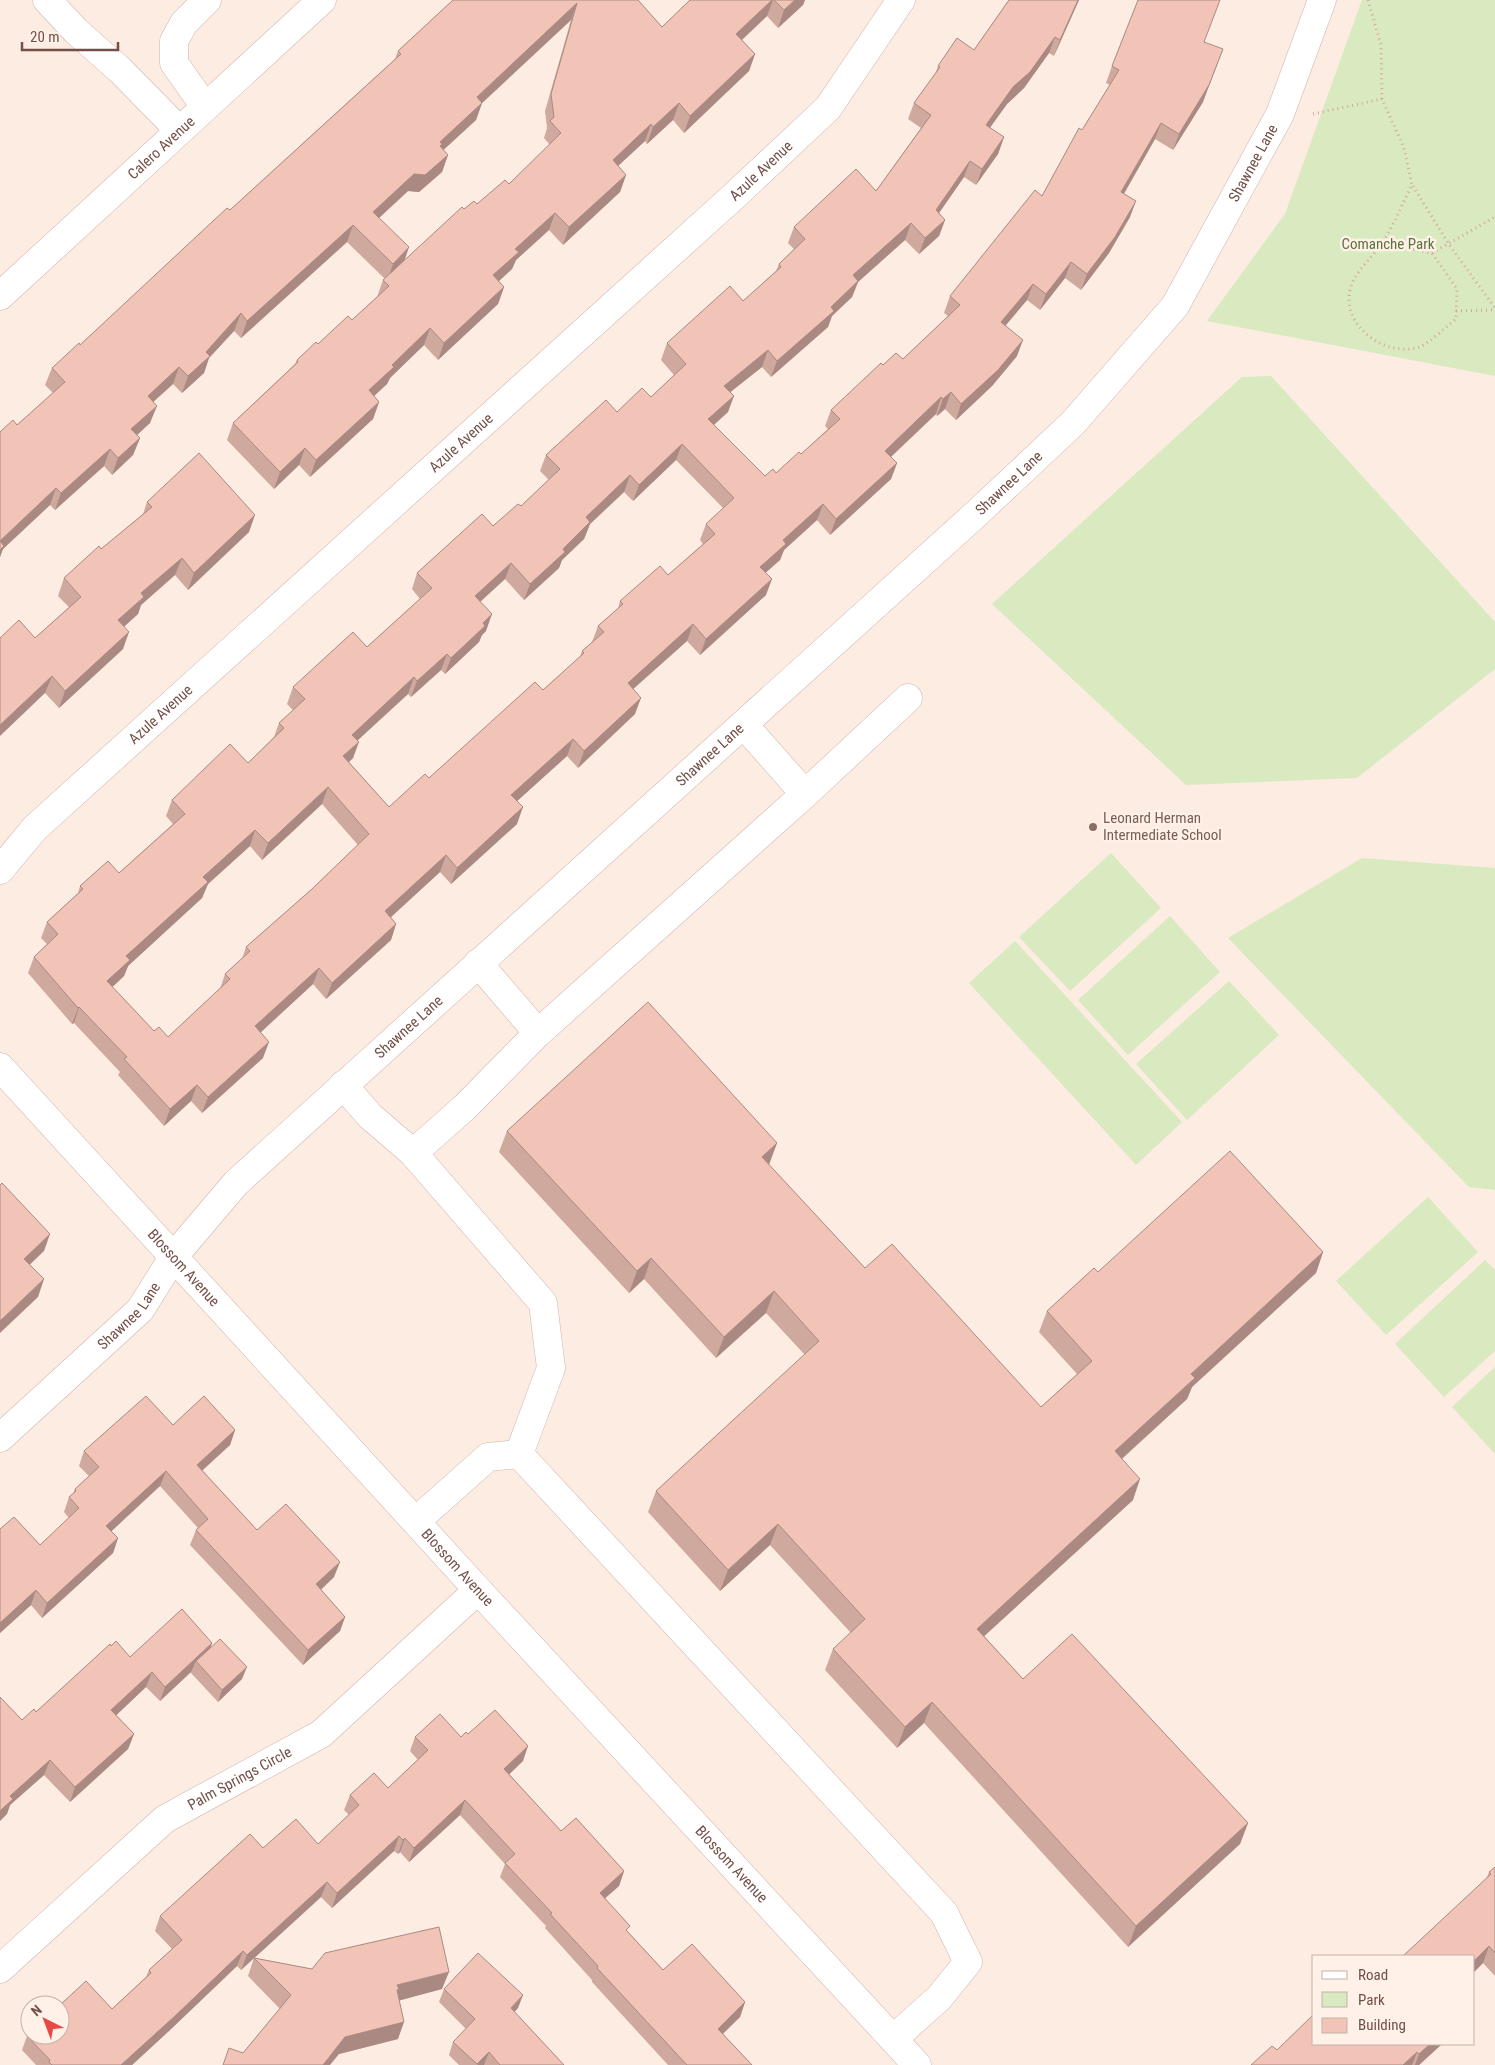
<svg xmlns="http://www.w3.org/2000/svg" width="1495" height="2065" viewBox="0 0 1495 2065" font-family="'Roboto Condensed',sans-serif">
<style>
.green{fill:#d9e9c0}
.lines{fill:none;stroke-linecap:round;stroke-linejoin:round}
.minor-casing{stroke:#cfb4ab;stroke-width:29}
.path{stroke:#d6a79c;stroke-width:3;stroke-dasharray:1 4;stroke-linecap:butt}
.minor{stroke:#fff;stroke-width:28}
.wall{fill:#d0a99e;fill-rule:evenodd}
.shaded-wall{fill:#a98981}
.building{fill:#f2c4b8;stroke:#a98981;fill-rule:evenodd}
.education-dot{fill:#8d6e63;stroke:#fff1e7;stroke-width:2}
.labels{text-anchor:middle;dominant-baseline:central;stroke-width:5;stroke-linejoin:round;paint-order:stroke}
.street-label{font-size:15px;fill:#734f48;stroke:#fff1e7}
.park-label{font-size:15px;fill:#58743d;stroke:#fff1e7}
.education-label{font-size:15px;fill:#785e54;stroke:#fff1e7;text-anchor:start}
</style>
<rect width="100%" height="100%" fill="#fcece1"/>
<!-- green -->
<path class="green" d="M1362,0H1495V376L1207,321L1285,214Z
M1271,376L1495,622V669L1357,778L1186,785L992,604L1242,377Z
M1111,853L1161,908L1070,991L1019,937Z
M1362,858L1495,868V1190L1469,1187L1228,938Z
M1170,916L1220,972L1128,1055L1078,1000Z
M1015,941L1182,1122L1136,1165L969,983Z
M1229,981L1279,1035L1187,1120L1136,1064Z
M1428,1197L1478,1252L1386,1335L1336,1281Z
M1485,1260L1495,1270V1351L1444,1397L1395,1344Z
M1495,1367V1454L1452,1407Z"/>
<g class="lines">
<defs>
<g id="minor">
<path d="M47,0L76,31L120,70L179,130"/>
<path d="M205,107L174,63V41L184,23L207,0"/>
<path id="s1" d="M0,296L322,0"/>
<path d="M744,725L805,794"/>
<path id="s2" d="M0,870L35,828L733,197L828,108L901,0"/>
<path d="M478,963L538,1033"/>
<path id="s3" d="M0,1067L478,1590L917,2065"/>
<path d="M343,1085L370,1116L413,1153"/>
<path id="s4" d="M0,1438L140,1310L174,1256L236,1183L976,514L1073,423L1175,306L1280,114L1322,0"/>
<path d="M519,1454L551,1368L543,1303L413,1153L464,1108L538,1033L805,794L908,698"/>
<path d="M416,1521L488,1457L519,1454L944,1913L968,1962L939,1998L893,2039"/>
<path id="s5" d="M0,1969L165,1819L321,1734L478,1590"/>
</g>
</defs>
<!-- minor casing -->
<use href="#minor" class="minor-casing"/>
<!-- path -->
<path class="path" d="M1368,0L1381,45L1382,99L1404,148L1412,185C1402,204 1394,225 1382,243C1372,259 1355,270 1350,290C1342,327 1386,358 1420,347C1428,344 1448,325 1456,319L1457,289L1432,253L1382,244
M1313,114L1382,99
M1413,186L1448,243L1495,308
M1432,253L1495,217
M1456,311L1495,310"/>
<!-- minor -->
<use href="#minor" class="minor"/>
</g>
<!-- wall -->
<path class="wall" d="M453,0H638L662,27L690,0H805L803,5L778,28L767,16L742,40L755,54L749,71L684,133L673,120L647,144L645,141L618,166L626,175L620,192L563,245L549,230L516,260L512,269L499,281L504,287L498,304L438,360L424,345L390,378L387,384L374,396L379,402L373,419L310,477L299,465L274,489L227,440L233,423L295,364L297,360L318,344L352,320L377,297L383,280L385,279L347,242L241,338L234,331L209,358L204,373L182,393L173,384L153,402L150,423L137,435L140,438L133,455L112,475L104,466L55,510L50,505L3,549L0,557V432L17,425L53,393L45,385L52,368L80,345L230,210L395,59L398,51ZM571,20L545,111L547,128L544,138L550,145L509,184L477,204L464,209L404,261L379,218L408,191L419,192L442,172L448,155L443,150L476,120L482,103Z
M1009,0H1079L1054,56L1049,53L1024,88L1007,104L990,128L1004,137L998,154L976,185L964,177L939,213L945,220L939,236L919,254L905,240L858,282L852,297L832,316L828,327L771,377L762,367L730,392L728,412L714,425L765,476L776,473L801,454L828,429L825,426L831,410L883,365L903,359L948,316L944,313L950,296L1042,196L1110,85L1106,83L1112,66L1204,42L1203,102L1173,150L1155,139L1124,194L1130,217L1109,253L1081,290L1065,278L1040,310L1027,300L1006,325L1017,356L992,386L956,420L945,409L937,416L936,414L891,457L897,463L891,479L830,535L817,520L784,550L780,560L766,572V595L700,655L687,641L633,689L635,714L578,768L567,756L517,801V824L451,884L440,872L391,917L396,924L391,940L326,999L313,984L261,1032L263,1058L202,1113L191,1101L164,1126L118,1075L120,1072L74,1023L72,1024L28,973L34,957L47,944L41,938L47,922L78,893L80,886L119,873L173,824L166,816L172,800L248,763L274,737L279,723L293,710L287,704L293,687L367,647L420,599L412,589L417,573L493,526L521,506L549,480L540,471L546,455L617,412L651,397L674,375L661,360L667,343L743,301L776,271L779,264L794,249L788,243L794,227L876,191L921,128L908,119L914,103L935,75L938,66L974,50ZM676,460L723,508L706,524L700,540L703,544L668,575L620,601L618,609L598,626L592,642L582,651L580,657L543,690L429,778L389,807L349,762L353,758L358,740L408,694L411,697L441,670L445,674L479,642L482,635L486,631L480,602L505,579L524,600L559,568L562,560L584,539L590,524L624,492L633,501ZM322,804L358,845L312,889L246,947L242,959L225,974L220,989L168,1037L154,1031L112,987L124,976L128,966L202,898L208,884L250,846L262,860Z
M147,502L249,532L188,590L175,575L141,605L138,614L124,627L123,649L59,708L45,693L35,638L69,607L58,596L64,578L101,549L143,514Z
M507,1131L777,1143L769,1165L865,1268L1041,1407L1077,1374L1039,1332L1047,1311L1098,1272L1323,1252L1316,1273L1192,1387L1187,1399L1122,1459L1133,1500L984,1636L1023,1679L1248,1823L1240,1844L1128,1947L924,1723L897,1748L825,1670L833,1649L851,1633L770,1545L720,1591L648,1512L656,1491L805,1355L766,1313L716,1358L644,1279L629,1293L499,1152Z
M173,1425L235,1430L230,1445L202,1470L257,1530L334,1577L321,1590L345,1617L340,1631L303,1665L190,1545L196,1530L198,1528L160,1486L111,1531L118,1538L113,1553L42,1618L31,1605L0,1633V1529L40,1545L69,1518L64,1512L69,1497L73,1494L75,1489L89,1476L79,1466L84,1451Z
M212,1643L211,1647L242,1679L218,1702L191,1673V1672L160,1701L146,1687L116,1715L134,1734L128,1749L70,1802L44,1775L10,1805L7,1814L22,1720L36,1712L111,1646L130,1657Z
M468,1734L523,1761L509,1774L561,1831L624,1871L619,1886L605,1898L628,1932L663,1970L745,2002L740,2017L723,2034L752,2065H668L592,1982V1980L545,1928L546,1926L500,1877L505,1864L460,1815L409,1862L400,1852L398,1854L394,1851L332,1908L321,1897L241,1970L237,1966L170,2030L132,2065H36L22,2050L27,2036L112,2009L146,1977L149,1970L172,1949L155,1931L160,1916L263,1848L318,1844L349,1815L344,1810L350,1795L388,1788L418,1760L410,1751L415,1737H461Z
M1495,1867V1976L1483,1963L1474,1972V1956L1487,1877L1489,1872Z
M254,1958L312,1969L442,1989L399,2000L398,2039L339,2054L243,2053L280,2009L248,1976Z
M444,1989L518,2008L514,2012L564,2065H459L449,2055L453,2042L466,2029L439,2002Z
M1442,2044L1419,2065H1251L1277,2050Z"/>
<!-- shaded-wall -->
<path class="shaded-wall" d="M772,0H773L767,16L730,51L736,34Z
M795,0H805L803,5L778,28L784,10Z
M1078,0H1079L1054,56L1060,40Z
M577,3L571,20L482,103L476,120L438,155L440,142L477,97Z
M1055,37L1049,53L1024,88L1007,104L980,141L986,125L1013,87Z
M1223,49L1203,102L1173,150L1179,134Z
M755,54L749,71L684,133L690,116Z
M679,103L673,120L647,144L653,127Z
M1161,123L1155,139L1115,209L1121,192Z
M651,124L645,141L606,177L613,160Z
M1004,137L998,154L976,185L982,169Z
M448,155L442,172L419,192L408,191L367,229L373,212L414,174Z
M970,161L964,177L930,226L936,210Z
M626,175L620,192L563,245L569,227Z
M1136,201L1130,217L1109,253L1081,290L1087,274Z
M555,213L549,230L516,260L512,269L487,292L493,275L515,249Z
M945,220L939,236L919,254L925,238Z
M911,223L905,240L858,282L852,297L832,316L828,327L771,377L777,361L831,307L853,275Z
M353,225L347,242L241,338L247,321Z
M409,247L403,265L387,281L393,264Z
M1071,262L1065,278L1040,310L1046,294Z
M1033,284L1027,300L995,338L1001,322Z
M504,287L498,304L438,360L444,343Z
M241,313L234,331L209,358L204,373L182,393L188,376L206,352Z
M430,328L424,345L390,378L387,384L362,407L369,390L392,365Z
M1023,340L1017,356L992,386L956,420L961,404Z
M768,350L762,367L718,402L724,386Z
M179,367L173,384L141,413L148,396Z
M951,392L945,409L937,416L943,399Z
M734,396L728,412L702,435L708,419Z
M941,397L936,414L880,467L885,451Z
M379,402L373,419L310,477L316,460Z
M157,406L150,423L125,446L131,429Z
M140,438L133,455L112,475L118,458Z
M682,444L676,460L633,501L639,485Z
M305,448L299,465L274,489L280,472Z
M110,449L104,466L55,510L61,493Z
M897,463L891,479L830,535L836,519Z
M630,475L624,492L590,524L584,539L562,560L559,568L524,600L530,584L563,549L586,517Z
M56,488L50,505L3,549L0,557V541Z
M823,504L817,520L784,550L780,560L754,583L760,567L783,540Z
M255,515L249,532L188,590L194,573Z
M182,558L175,575L141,605L138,614L112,637L118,620L141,593Z
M511,563L505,579L469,612L475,596Z
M772,579L766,595L700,655L706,639Z
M492,614L486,631L482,635L479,642L445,674L451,658Z
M693,624L687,641L622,699L628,683Z
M129,632L123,649L59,708L65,691Z
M447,654L441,670L411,697L417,681Z
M52,676L45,693L0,736V725Z
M414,677L408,694L346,751L352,735Z
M641,698L635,714L578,768L584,751Z
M573,739L567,756L506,811L511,795Z
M359,742L353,758L337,773L343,756Z
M328,787L322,804L262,860L268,843Z
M523,807L517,824L451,884L457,868Z
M255,830L250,846L208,884L202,898L128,966L124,976L101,998L107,981L126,956L203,877Z
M446,855L440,872L379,928L385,911Z
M396,924L391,940L326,999L332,983Z
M319,968L313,984L249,1043L255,1026Z
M79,1007L74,1023L72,1024L78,1008Z
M269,1042L263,1058L202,1113L208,1097Z
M197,1085L191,1101L164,1126L170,1109Z
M777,1143L769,1164L754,1178L762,1157Z
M50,1234L44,1251L18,1276L24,1259Z
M1323,1252L1316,1273L1192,1387L1187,1399L1107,1472L1115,1451L1191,1374Z
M651,1258L644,1279L629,1293L637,1271Z
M44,1279L38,1297L0,1333V1321Z
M774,1291L766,1313L716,1358L724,1337Z
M235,1430L230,1445L192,1480L197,1465Z
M166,1471L160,1486L101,1541L106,1526Z
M1140,1479L1133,1500L969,1650L977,1629Z
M778,1524L770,1545L720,1591L728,1570Z
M118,1538L113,1553L42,1618L47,1603Z
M340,1562L334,1577L310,1599L316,1584Z
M36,1590L31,1605L0,1633V1623Z
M345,1617L340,1631L303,1665L308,1650Z
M212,1643L207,1657L196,1661L191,1672L160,1701L165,1687Z
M247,1667L242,1679L218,1702L222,1690Z
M152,1672L146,1687L106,1725L111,1710Z
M932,1702L924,1723L897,1748L905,1727Z
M134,1734L128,1749L70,1802L75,1787Z
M528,1746L523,1761L499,1784L504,1769Z
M50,1760L44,1775L10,1805L7,1814L0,1821V1811L10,1796Z
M465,1800L460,1815L409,1862L414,1848Z
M1248,1823L1240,1844L1128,1947L1136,1926Z
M399,1836L394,1851L332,1908L337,1893Z
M405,1838L400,1852L398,1854L403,1840Z
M624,1871L619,1886L594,1908L600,1893Z
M327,1882L321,1897L241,1970L247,1955Z
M1489,1946L1483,1963L1474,1972V1961Z
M243,1951L237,1966L170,2030L132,2065H121Z
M449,1972L442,1989L394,2002L397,1985Z
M523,1995L518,2008L506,2021L511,2008Z
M745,2002L740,2017L713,2043L718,2029Z
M404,2022L398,2039L339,2054L330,2065H323L345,2037Z
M1430,2044H1442L1419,2065H1415L1419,2054Z
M489,2052L484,2065H477Z
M1417,2052L1412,2065H1403Z"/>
<!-- building -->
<path class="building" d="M453,0H638L662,27L690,0H772L736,34L755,54L690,116L679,103L653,127L651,124L613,160L626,175L569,227L555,213L515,249L519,252L493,275L504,287L444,343L430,328L392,365L394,367L369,390L379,402L316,460L305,448L280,472L233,423L298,362L297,360L316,342L318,344L348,316L352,320L389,286L383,280L462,207L464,209L474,201L477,204L505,180L509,184L561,133L550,121L554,117L551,94L577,3L477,97L482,103L440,142L442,144L440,146L448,155L425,175L414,174L373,212L409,247L393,264L353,225L247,321L241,313L206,352L210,356L188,376L179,367L148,396L157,406L131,429L140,438L118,458L110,449L61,493L56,488L0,541V432L13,420L17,425L65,382L52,368L79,343L80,345L227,208L230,210L401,54L398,51Z
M774,0H795L784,10Z
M1009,0H1078L1060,40L1055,37L1030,72L1013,87L986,125L1004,137L982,169L970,161L936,210L945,220L925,238L911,223L853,275L858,281L831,307L834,311L777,361L768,350L724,386L734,396L708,419L765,476L773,469L776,473L799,452L801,454L840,419L831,410L881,363L883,365L896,353L903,359L960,305L950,296L1035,190L1042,196L1079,128L1082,130L1119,70L1112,66L1138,0H1220L1204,42L1223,49L1209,85L1179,134L1161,123L1121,192L1136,201L1115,237L1087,274L1071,262L1046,294L1033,284L1001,322L1023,340L998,370L961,404L951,392L943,399L941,397L885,451L897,463L836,519L823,504L783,540L786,544L760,567L772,579L706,639L693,624L628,683L641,698L584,751L573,739L511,795L523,807L457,868L446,855L385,911L396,924L332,983L319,968L255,1026L269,1042L208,1097L197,1085L170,1109L124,1059L127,1057L79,1007L78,1008L34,957L58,934L47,922L83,889L80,886L108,861L119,873L185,814L172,800L230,744L248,763L284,728L279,723L305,699L293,687L353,632L367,647L432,588L417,573L482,514L493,526L518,504L521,506L560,469L546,455L606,400L617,412L642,388L651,397L686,364L667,343L730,286L743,301L781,267L779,264L805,239L794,227L856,169L876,191L931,115L914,103L940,67L938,66L957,38L974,50ZM682,444L734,498L706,524L715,534L668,575L660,566L620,601L623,604L598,626L604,632L582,651L584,653L543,690L535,682L429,778L425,774L389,807L343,756L359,742L352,735L414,677L417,681L447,654L451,658L485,626L483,623L492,614L475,596L511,563L530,584L565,552L563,549L590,522L586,517L630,475L639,485ZM328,787L369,834L312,889L246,947L250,951L225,974L230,979L168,1037L159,1027L154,1031L107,981L130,960L126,956L208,882L203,877L255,830L268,843Z
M199,453L255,515L194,573L182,558L141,593L144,597L118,620L129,632L65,691L52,676L0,725V638L19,620L35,638L81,597L64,578L99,546L101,549L152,507L147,502Z
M0,541L4,546L0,550Z
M648,1002L777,1143L762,1157L865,1268L892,1244L1041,1407L1092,1361L1047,1311L1094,1268L1098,1272L1230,1151L1323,1252L1191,1374L1195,1378L1115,1451L1140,1479L977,1629L1023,1679L1072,1634L1248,1823L1136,1926L932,1702L905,1727L833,1649L865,1619L778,1524L728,1570L656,1491L819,1341L774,1291L724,1337L651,1258L637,1271L507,1131Z
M2,1183L50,1234L24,1259L44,1279L0,1321V1185Z
M146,1396L173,1425L204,1396L235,1430L197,1465L257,1530L286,1504L340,1562L316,1584L345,1617L308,1650L196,1530L208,1519L166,1471L106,1526L118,1538L47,1603L36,1590L0,1623V1529L14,1517L40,1545L79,1508L69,1497L76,1491L75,1489L99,1467L84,1451Z
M182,1609L212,1643L165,1687L152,1672L111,1710L134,1734L75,1787L50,1760L10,1796L13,1799L0,1811V1697L22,1720L34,1709L36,1712L110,1644L111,1646L116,1641L130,1657Z
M220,1639L247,1667L222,1690L196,1661Z
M495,1710L528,1746L504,1769L561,1831L576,1818L624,1871L600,1893L630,1926L626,1930L663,1970L692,1944L745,2002L718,2029L752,2065H687L597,1968L598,1966L550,1914L552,1913L505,1863L515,1854L465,1800L414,1848L405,1838L403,1840L399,1836L337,1893L327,1882L247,1955L243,1951L175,2016L121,2065H52L49,2062L50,2060L27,2036L30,2033V2035H60V2005L86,1981L112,2009L151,1973L149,1970L182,1940L160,1916L250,1834L263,1848L296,1819L318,1844L359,1805L350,1795L374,1773L388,1788L428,1750L415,1737L440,1714L461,1737L466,1732L468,1734Z
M1495,1867V1953L1489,1946L1474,1961V1956H1403L1491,1874L1489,1872Z
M439,1927L449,1972L397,1985L399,1989L397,1990L404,2022L345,2037L323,2065H223L229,2048L243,2053L291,1995L254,1958L312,1969L325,1953Z
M478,1953L523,1995L511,2008L564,2065H500L489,2052L477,2064L453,2042L475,2019L444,1989Z
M1314,2014V2044H1430L1419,2054L1417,2052L1403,2065H1251L1272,2046L1277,2050Z"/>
<!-- markers -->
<circle class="education-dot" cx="1093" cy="827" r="5"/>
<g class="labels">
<!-- street labels -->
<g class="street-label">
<text stroke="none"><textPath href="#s1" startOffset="219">Calero Avenue</textPath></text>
<text stroke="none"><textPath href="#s4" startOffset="1798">Shawnee Lane</textPath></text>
<text stroke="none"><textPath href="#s2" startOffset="1034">Azule Avenue</textPath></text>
<text stroke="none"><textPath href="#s2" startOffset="629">Azule Avenue</textPath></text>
<text stroke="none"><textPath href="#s4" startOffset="1392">Shawnee Lane</textPath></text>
<text stroke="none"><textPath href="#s2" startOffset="224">Azule Avenue</textPath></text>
<text stroke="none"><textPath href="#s4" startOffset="988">Shawnee Lane</textPath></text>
<text stroke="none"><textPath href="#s4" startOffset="582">Shawnee Lane</textPath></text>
<text stroke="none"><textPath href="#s3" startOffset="272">Blossom Avenue</textPath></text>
<text stroke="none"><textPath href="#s4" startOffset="178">Shawnee Lane</textPath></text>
<text stroke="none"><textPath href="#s3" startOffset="678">Blossom Avenue</textPath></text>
<text stroke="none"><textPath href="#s5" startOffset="308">Palm Springs Circle</textPath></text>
<text stroke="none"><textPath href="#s3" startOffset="1082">Blossom Avenue</textPath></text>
</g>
<!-- park labels -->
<g class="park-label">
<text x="1388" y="244">Comanche Park</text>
</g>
<!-- education labels -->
<g class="education-label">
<text x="1103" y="818">Leonard Herman<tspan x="1103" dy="17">Intermediate School</tspan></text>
</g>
</g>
<!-- legend -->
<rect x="1312" y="1955" width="162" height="90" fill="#fff1e7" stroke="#c7b0a7"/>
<rect x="1322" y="1971" width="25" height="8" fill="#ffffff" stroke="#c7b0a7"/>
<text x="1358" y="1980" font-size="15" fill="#734f48">Road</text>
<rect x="1322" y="1992" width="25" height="15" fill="#d9e9c0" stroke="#c7b0a7"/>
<text x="1358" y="2005" font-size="15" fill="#734f48">Park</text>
<rect x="1322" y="2018" width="25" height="15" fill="#f2c4b8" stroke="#c7b0a7"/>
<text x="1358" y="2030" font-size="15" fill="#734f48">Building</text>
<!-- north arrow -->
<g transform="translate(45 2020) rotate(318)"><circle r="24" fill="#fff1e7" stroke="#c7b0a7"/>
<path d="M0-4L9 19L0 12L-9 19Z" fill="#e74845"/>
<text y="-8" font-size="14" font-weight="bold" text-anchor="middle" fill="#734f48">N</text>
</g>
<!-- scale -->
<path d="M22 42v8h96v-8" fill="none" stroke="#734f48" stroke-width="2.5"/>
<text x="30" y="42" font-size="15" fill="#734f48" stroke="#fff1e7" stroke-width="4" paint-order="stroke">20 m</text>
</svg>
